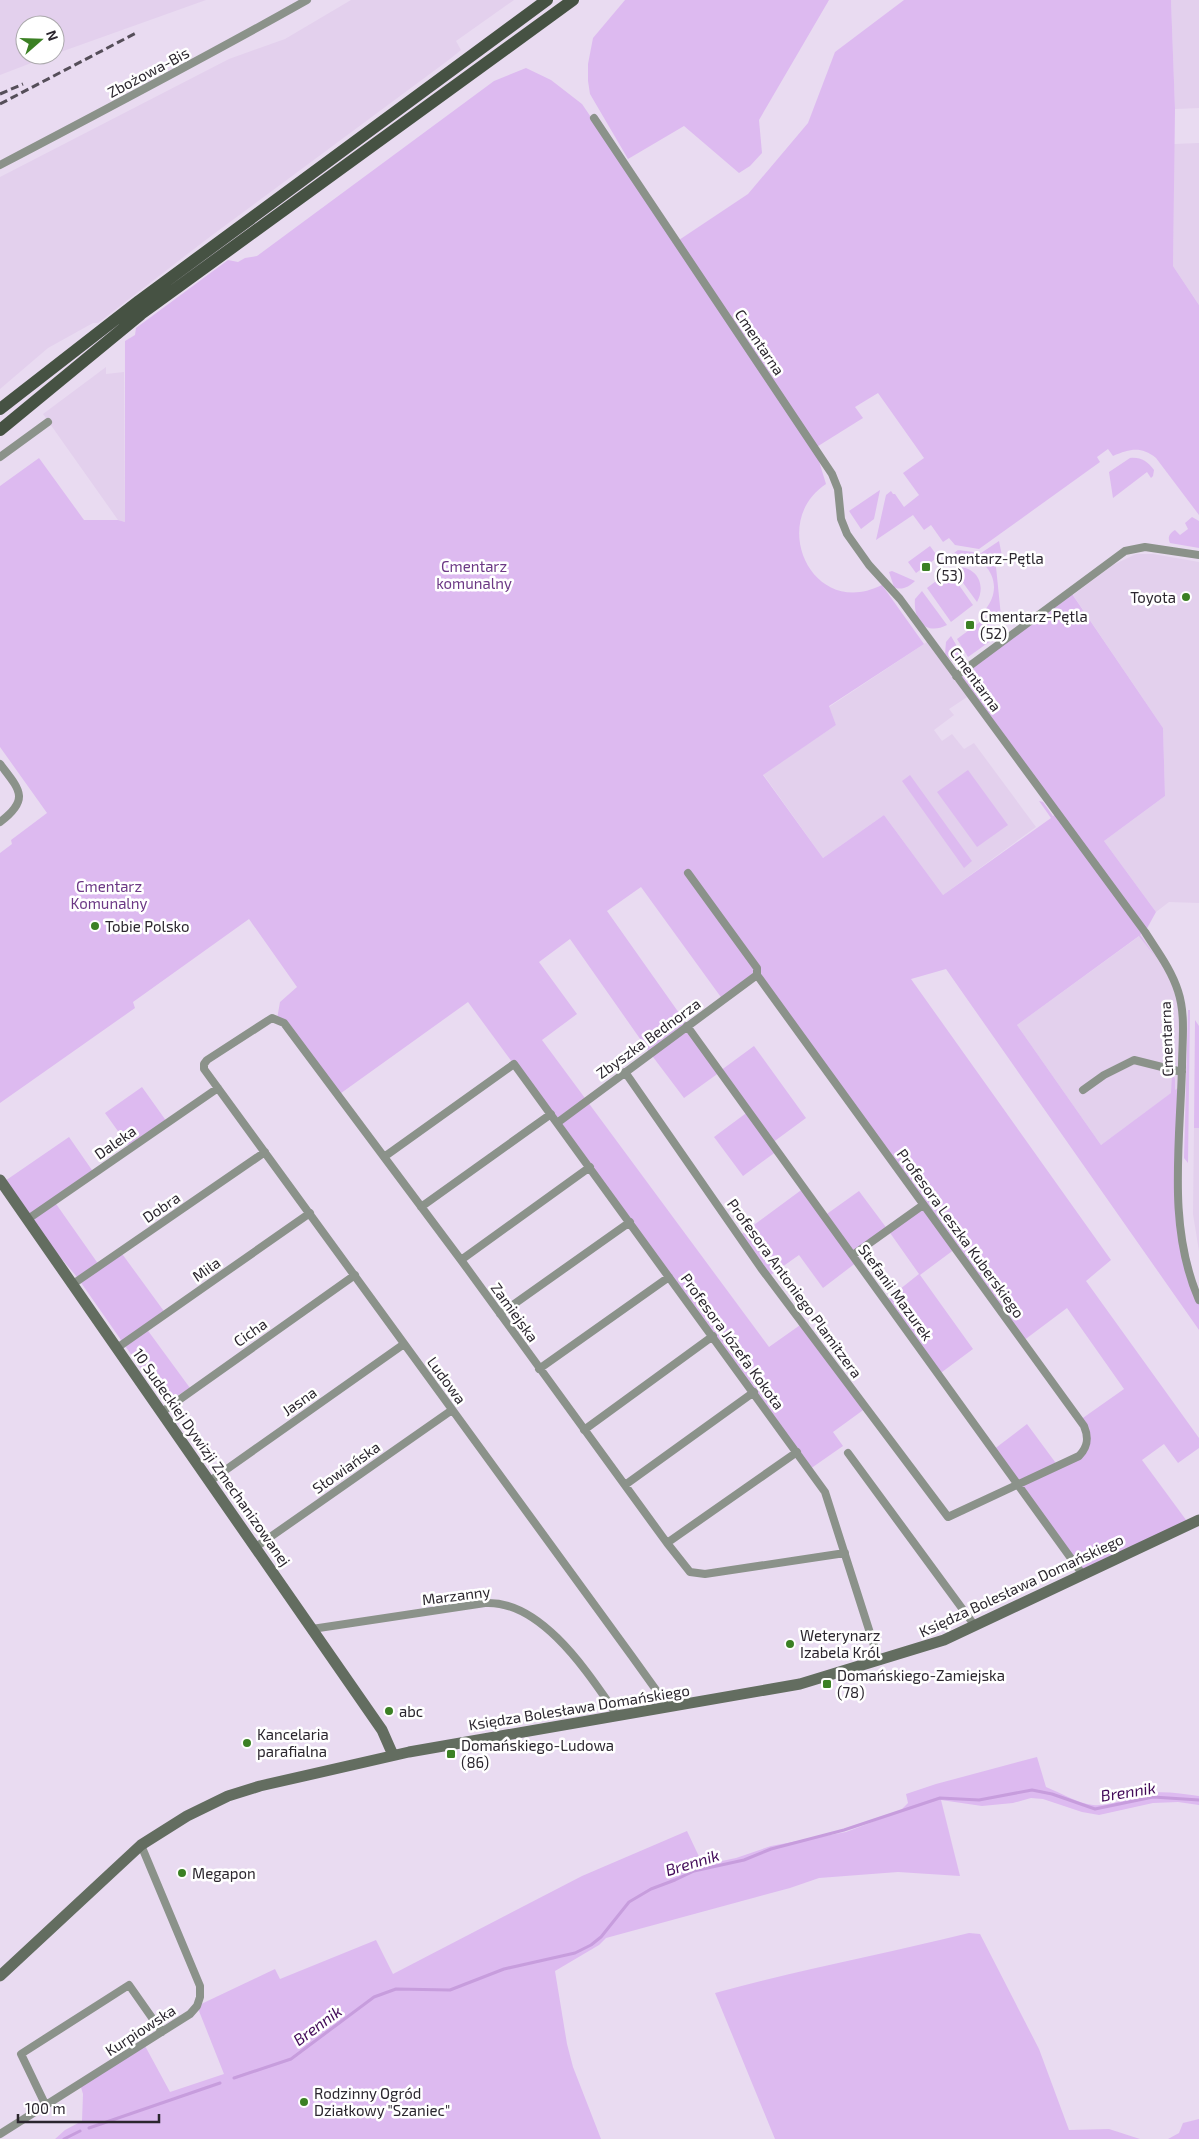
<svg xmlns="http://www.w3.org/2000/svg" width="1199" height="2139" viewBox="0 0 1199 2139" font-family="'Exo 2',sans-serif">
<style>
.built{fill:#e3d0ed}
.green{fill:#ddbaf0}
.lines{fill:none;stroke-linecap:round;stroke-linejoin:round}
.stream{stroke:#c79ddd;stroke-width:3}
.street{stroke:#8b928a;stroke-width:8}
.secondary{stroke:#636d60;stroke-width:11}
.primary{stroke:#465243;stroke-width:12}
.rail{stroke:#554e59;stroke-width:3;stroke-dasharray:8 4;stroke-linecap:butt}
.poi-dot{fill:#3b8024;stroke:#fff;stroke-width:2}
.labels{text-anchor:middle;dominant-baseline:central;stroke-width:5;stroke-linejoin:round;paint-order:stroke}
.street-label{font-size:15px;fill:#2b262e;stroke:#fff}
.poi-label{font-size:15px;fill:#2b262e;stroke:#fff;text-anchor:start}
.park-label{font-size:15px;fill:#6c3885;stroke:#fff}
.water-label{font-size:16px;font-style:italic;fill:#420a58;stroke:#fff}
</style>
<rect width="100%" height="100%" fill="#e9dbf1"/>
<!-- built -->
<path class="built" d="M0,0H206L55,54V25H25V55H52L0,75Z
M351,0H514L456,41L461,50L450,59L207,239L98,323H93L48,348L0,389V177L229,59L285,39Z
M1171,0H1199V108L1175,109Z
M1199,143V305L1173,266L1174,144Z
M106,367V374L124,372L125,522L118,520L43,414Z
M1136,554H1153L1199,562V903L1169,902L1156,912L1104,841L1165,796L1163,728L1073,595L1113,565Z
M930,640L970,695L949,709L954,715L934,730L942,741L952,734L964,749L974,743L1036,827L943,895L884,815L823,858L763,774L836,725L829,707Z
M1145,932L1178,991L1181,1086L1101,1145L1017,1025Z
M1194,1128H1199V1251L1193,1214Z"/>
<!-- green -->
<path class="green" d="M625,0H829L759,120L762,153L750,166L739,173L684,126L628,159L590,94L588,81V64L593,38Z
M904,0H1171L1175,109L1173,266L1199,305V515L1156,458C1141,446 1130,449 1113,456L1108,449L1097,457L1100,462L979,549L955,545L949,538L943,542L931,525L924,530L913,515L876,540L886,495L891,491L893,494H895L904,507L919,495L903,473L924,458L878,393L855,407L863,418L815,448L826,484C768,522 812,620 882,585L924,644L829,706L836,725L763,775L823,858L884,815L943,895L1051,818L1039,801L1043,802L1053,816L1057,813L956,676L1070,591L1163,728L1165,796L1104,841L1156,912L1145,932L1140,935L1158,960L1139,936L1017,1025L1101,1145L1171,1093L1172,1075L1175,1078V1090L1181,1086L1179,1213L1199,1300V1330L946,969L911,979L1111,1260L1086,1281L1199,1438V1448L1178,1463L1164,1444L1142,1460L1189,1524L1083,1575L993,1450L1027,1424L1058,1466L1086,1447L1080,1420L1124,1389L1067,1308L1023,1341L955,1249L920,1275L973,1349L938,1375L885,1301L919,1274L888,1230L853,1255L857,1262L823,1288L799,1255L768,1277L739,1236L804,1188L824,1216L859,1191L888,1230L923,1205L757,976L723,1000L641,887L607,911L720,1071L754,1046L806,1118L772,1143L777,1151L743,1176L714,1137L749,1111L720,1072L684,1098L650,1053L570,939L539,962L577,1014L542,1040L769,1347L803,1323L866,1408L833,1432L843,1446L810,1469L468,1002L337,1096L277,1019L280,1002L297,987L249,919L133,1002L135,1008L0,1103V853L12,844L11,840L47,813L0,747V486L39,458L84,520H118L125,522V341L135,335L136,328L228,260L238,262L245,258L257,256L494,81L526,68L551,80L582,104L676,242L748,194L808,123L835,52Z
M1130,458C1141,457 1147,461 1154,470L1153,476L1151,478L1147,472L1113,498L1109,472Z
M880,490L874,519L861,529L849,511Z
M1192,517L1199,521V548L1170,543C1167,537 1170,533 1175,530L1180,535L1188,529L1185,523Z
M999,541L1002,556L995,557L1002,626L984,611C1010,582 981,545 946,559L958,550L981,553Z
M930,546L938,557L916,573L908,562Z
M959,567C978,568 986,586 977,602L953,569Z
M892,571L915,581C909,587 901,591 894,587L889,572Z
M949,571L973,605L951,622L927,588Z
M922,591L947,625C926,636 913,620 915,599Z
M984,619L999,630L992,640L968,657L957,639Z
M951,636L966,662L955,664L945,654L946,642Z
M968,770L1008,825L977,847L937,792Z
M910,775L972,861L964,868L902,781Z
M1188,1010H1190L1188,1163L1184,1158Z
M1195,1020L1199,1026V1128H1194Z
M142,1087L167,1122L130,1148L105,1113Z
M69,1137L94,1173L54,1201L99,1265L120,1251L166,1314L146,1328L190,1388L165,1403L77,1277L28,1219L2,1183Z
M1037,1757L1046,1787C1061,1793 1077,1803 1093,1805C1111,1807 1131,1796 1149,1793C1165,1791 1183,1794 1199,1796V1805L1178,1802L1153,1803L1099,1815L1082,1812L1043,1799L1031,1798L1013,1803L982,1806L941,1800L960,1876L898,1872L819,1878L790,1888L606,1938L599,1945L555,1971L567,2044L573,2067L601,2139H55L65,2130L82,2121L83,2094L80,2084L144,2044L170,2092L224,2074L197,2006L275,1969L280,1979L376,1940L393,1974L582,1876L687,1831L703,1865L736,1858L771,1846L846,1832L899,1812L908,1803L906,1794L936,1784Z
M969,1933L980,1934L1039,2049L1069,2130L1109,2129L1140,2139H775L715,1993C799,1970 884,1954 969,1933Z
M1199,2119V2139H1168L1179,2133L1183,2123Z"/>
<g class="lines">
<!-- stream -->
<path class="stream" d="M234,2078L291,2059L374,1997L396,1989L450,1990L504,1969L575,1953L591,1945L601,1937L629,1902L651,1889L675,1880L694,1871L744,1860L771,1849L844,1830L940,1798L979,1800L1032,1790L1052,1794L1095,1809L1153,1797L1199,1800
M89,2128L220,2083
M64,2139L80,2131"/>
<!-- street -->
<path class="street" d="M594,118L832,474L838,489L841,519L847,534L869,565L900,599L1145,932C1157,951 1171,969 1178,991C1186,1015 1182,1042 1182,1067C1180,1144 1167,1227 1199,1300
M0,165C103,111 206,57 307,0
M0,457L48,422
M956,676L1125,551L1145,547L1199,555
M0,764C19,789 31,799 0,822
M688,873L757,968V975
M687,1026L1083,1575
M625,1072L761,1268L948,1517L1079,1456C1088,1447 1089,1438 1084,1426L757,975
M1083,1090L1104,1075L1134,1060L1182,1072
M557,1123L757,975
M384,1157L514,1064L825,1492L879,1661
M421,1207L551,1114
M28,1219L218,1088
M853,1255L923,1205
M461,1260L590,1167
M73,1284L265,1152
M500,1314L630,1222
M117,1348L310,1213
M539,1369L669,1277
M162,1412L355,1275
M584,1430L713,1336
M848,1453L975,1626
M210,1481L404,1344
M625,1485L754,1392
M667,1543L797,1452
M256,1547L452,1410
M312,1629L485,1603C540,1600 586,1670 613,1709L615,1716
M666,1708L664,1701L631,1655L204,1069V1064L207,1060L272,1018L284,1023L461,1260L667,1543L690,1572L705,1574L845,1553
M46,2106L21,2054L129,1985L162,2032
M0,2134L190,2014L197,2006L200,1997V1986L141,1845"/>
<!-- secondary -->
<path class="secondary" d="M0,1180L382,1730L393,1755
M0,1976L141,1845L187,1816L228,1796L260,1786L409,1752L800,1684L944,1640L1199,1520"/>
<!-- primary -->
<path class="primary" d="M0,409L139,301L547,0
M0,430L141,314L573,0"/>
<!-- rail -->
<path class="rail" d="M0,94L23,84
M0,104L136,33"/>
</g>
<!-- markers -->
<g class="poi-dot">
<rect x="921" y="562" width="10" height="10" rx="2.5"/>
<circle cx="1186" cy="597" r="5"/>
<rect x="965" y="620" width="10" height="10" rx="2.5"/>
<circle cx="95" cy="926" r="5"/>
<circle cx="790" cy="1644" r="5"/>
<rect x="822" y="1679" width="10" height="10" rx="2.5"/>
<circle cx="389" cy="1711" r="5"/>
<circle cx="247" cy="1743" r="5"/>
<rect x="446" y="1749" width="10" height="10" rx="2.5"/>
<circle cx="182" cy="1873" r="5"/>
<circle cx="304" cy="2102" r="5"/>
</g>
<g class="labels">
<!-- street labels -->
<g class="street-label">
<text transform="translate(148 72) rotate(-28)">Zbożowa-Bis</text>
<text transform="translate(760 342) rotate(56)">Cmentarna</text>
<text transform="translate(976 679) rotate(54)">Cmentarna</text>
<text transform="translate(648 1038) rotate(-36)">Zbyszka Bednorza</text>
<text transform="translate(1166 1039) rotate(-92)">Cmentarna</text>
<text transform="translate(115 1142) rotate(-35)">Daleka</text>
<text transform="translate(161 1207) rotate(-34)">Dobra</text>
<text transform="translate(961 1233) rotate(54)">Profesora Leszka Kuberskiego</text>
<text transform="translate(206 1269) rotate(-35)">Miła</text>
<text transform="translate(795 1288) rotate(54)">Profesora Antoniego Plamitzera</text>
<text transform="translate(896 1292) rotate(54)">Stefanii Mazurek</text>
<text transform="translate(515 1312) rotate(54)">Zamiejska</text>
<text transform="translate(250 1332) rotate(-35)">Cicha</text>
<text transform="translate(733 1341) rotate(54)">Profesora Józefa Kokota</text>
<text transform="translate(447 1380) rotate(54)">Ludowa</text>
<text transform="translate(299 1401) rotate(-35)">Jasna</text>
<text transform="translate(212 1457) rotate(55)">10 Sudeckiej Dywizji Zmechanizowanej</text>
<text transform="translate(346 1467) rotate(-35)">Słowiańska</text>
<text transform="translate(1021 1585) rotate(-25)">Księdza Bolesława Domańskiego</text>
<text transform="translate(456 1595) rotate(-7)">Marzanny</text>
<text transform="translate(579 1707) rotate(-9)">Księdza Bolesława Domańskiego</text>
<text transform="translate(140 2030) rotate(-33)">Kurpiowska</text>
</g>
<!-- poi labels -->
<g class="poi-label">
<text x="936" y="558">Cmentarz-Pętla<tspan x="936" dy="17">(53)</tspan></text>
<text x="1176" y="597" text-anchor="end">Toyota</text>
<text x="980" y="616">Cmentarz-Pętla<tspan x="980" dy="17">(52)</tspan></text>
<text x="105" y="926">Tobie Polsko</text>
<text x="800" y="1635">Weterynarz<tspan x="800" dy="17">Izabela Król</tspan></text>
<text x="837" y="1675">Domańskiego-Zamiejska<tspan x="837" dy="17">(78)</tspan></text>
<text x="399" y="1711">abc</text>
<text x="257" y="1734">Kancelaria<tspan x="257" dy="17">parafialna</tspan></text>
<text x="461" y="1745">Domańskiego-Ludowa<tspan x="461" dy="17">(86)</tspan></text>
<text x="192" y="1873">Megapon</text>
<text x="314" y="2093">Rodzinny Ogród<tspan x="314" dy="17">Działkowy "Szaniec"</tspan></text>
</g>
<!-- park labels -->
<g class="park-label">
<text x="474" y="566">Cmentarz<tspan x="474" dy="17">komunalny</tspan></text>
<text x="109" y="886">Cmentarz<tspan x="109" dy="17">Komunalny</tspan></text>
</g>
<!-- water labels -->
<g class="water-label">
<text transform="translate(1128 1791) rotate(-9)">Brennik</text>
<text transform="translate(692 1862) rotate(-17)">Brennik</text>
<text transform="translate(317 2025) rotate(-36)">Brennik</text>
</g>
</g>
<!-- north arrow -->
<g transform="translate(40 40) rotate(70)"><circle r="24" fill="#ffffff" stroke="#aaa8ab"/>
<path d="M0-4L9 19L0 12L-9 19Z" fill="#3b8024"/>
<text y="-8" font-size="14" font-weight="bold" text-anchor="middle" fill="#2b262e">N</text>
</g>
<!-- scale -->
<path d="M18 2114v8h141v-8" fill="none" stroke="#2b262e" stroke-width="2.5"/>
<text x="25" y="2114" font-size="15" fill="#2b262e" stroke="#ffffff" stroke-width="4" paint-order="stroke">100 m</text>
</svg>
